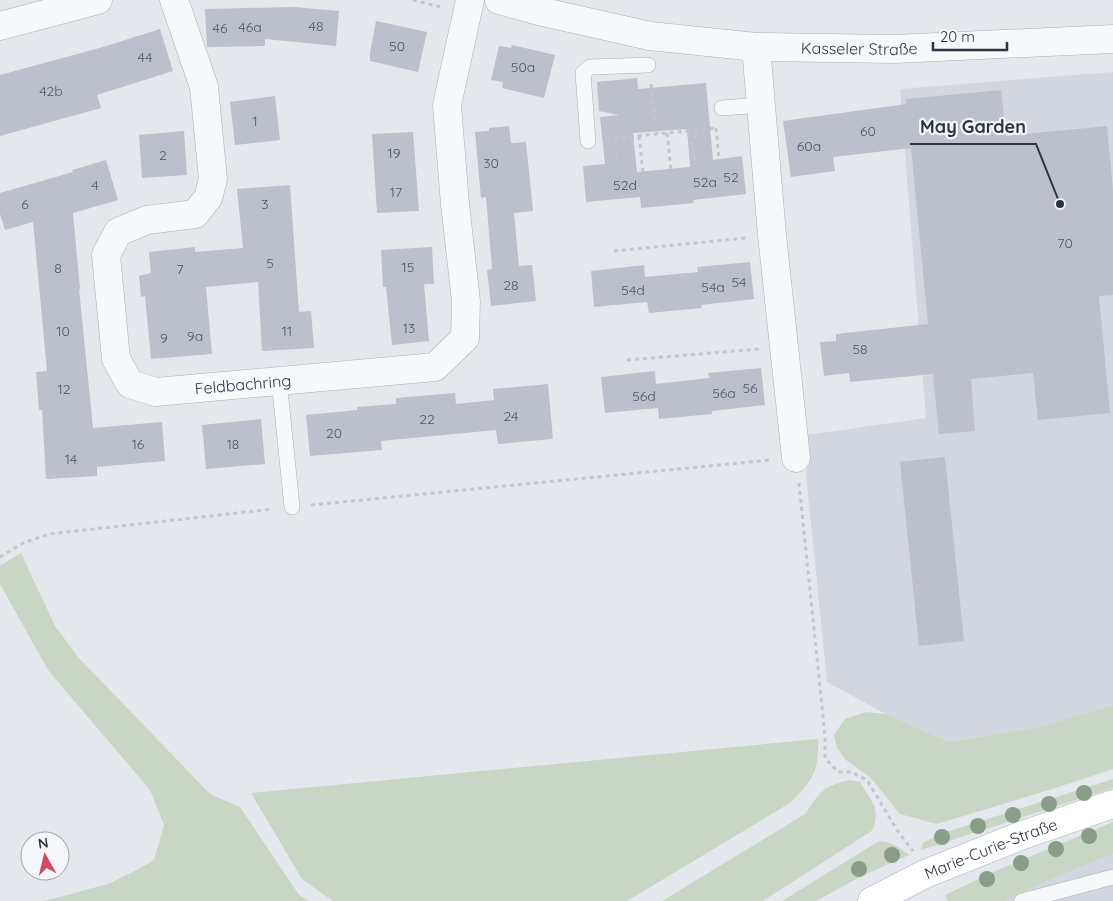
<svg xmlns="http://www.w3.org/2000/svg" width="1113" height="901" viewBox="0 0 1113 901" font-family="Quicksand,sans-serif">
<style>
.built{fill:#d2d6de}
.green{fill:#c9d6c5}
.building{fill:#bbc0ca;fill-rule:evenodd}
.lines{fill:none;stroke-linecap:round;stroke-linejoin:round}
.lane-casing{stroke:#a9aeb7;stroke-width:16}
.street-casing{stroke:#a9aeb7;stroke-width:29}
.secondary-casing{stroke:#a9aeb7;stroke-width:29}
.path{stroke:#c2c5cb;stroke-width:3;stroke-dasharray:4 4;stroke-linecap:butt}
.lane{stroke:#f7f8fa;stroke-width:15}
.street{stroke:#f7f8fa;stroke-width:28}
.secondary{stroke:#fff;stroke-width:28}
.tree{fill:#899d89}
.labels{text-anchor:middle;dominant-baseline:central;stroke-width:4.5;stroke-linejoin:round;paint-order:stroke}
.number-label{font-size:14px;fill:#4f5766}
.street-label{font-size:16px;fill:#2b3445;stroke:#f4f6f9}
.leader{fill:none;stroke:#2b3445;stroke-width:2}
.callout-dot{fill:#2b3445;stroke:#f4f6f9;stroke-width:2}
.callout-label{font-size:18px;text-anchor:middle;font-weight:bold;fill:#2b3445;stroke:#f4f6f9;stroke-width:4.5;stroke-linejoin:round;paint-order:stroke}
</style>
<rect width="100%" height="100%" fill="#e4e7ec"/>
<!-- built -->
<path class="built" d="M1113,72V705L1043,726L949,742L886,714L827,682L806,474L808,465L807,435L926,418L900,89Z
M1113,854V901H1005L1051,879Z"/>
<!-- green -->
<path class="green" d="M21,553L55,626L78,657L210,794L240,807L299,895L308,901H44L108,884L135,871L154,860L164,825L150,790L48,670L0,584V566Z
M1113,705V769L1049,790L937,824L900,814L870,777L846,760L837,748L834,735L845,719L866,712L886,714L949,742L1043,726Z
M818,739C819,772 813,780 790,803L627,901H333L302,879L251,793Z
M1113,779V788L921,850V849L923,843L940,834Z
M850,780L860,782C871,802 881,807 873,830L763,901H662L805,814C820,792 823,786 850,780Z
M1113,822V854L1051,879L1005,901H948L945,895L998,870Z
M879,841C892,842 899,847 909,855L862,876L816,901H782Z"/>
<!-- building -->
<path class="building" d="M294,7L339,11L336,46L265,39V46L207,47L205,9Z
M376,21L427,32L418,72L370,61V53Z
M160,29L173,71L97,95L101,108L0,136V75L103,47Z
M512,45L555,55L544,98L502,88L503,82L491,80L499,46L511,48Z
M637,78L638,89L706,83L713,160L742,156L746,194L693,200L694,203L641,208L640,197L586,202L583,166L605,164L600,117L619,115L599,111L597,82ZM687,129L690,167L637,172L633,133Z
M1001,90L1006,136L1107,126L1113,191V295L1099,296L1110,413L1038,420L1033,373L971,379L975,431L939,434L933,374L850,382L849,373L824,376L820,342L836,341V334L928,324L911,148L833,157L835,171L791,177L783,121L906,104V99Z
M275,96L280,140L235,145L230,102Z
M509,126L511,143L526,142L533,211L514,213L519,266L532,265L536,301L491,306L487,270L492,269L486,197L481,198L475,132L489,131V128Z
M184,131L187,175L142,178L139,135Z
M413,132L419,211L377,213L372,134Z
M106,160L118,200L73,213L80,289H79L93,428L162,422L165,461L97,467V476L46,479L42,410H39L36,372L47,371L33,222L5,230L0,214V193L73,172L72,170Z
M290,185L299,312L311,311L314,348L262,351L258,282L206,287L212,354L151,359L145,296L141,297L139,276L151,273L149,252L195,247V252L243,248L237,189Z
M432,247L434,284H424L429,341L392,345L386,287H383L381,250Z
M750,262L754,299L701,305L702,308L649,313L647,302L594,307L591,271L644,265L645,277L698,272L697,267Z
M761,368L765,405L712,411V414L659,419L658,408L605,413L601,377L655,371L656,384L709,378L708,373Z
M548,384L553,439L498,444L496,430L381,441L382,450L310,456L306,415L357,410V407L396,404V398L455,393L456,404L494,400L493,389Z
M261,419L265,464L206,469L202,425Z
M945,457L964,641L919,646L900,462Z"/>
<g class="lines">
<defs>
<path id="lane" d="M722,108L761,105
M588,141L583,73L590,67L648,65
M279,380L292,507
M1022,901L1113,877"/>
<g id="street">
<path id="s1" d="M174,0L204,87L213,179L208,198L195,214L147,220L118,232L106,255L116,359L130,384L156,392L435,367L465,338L466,301L455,204L447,105L470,0"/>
<path id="s2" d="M499,0L539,11L650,36L756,47L895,49L1113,39"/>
<path d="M0,26L98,0"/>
<path d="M756,47L772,235L796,458"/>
</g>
<g id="secondary">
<path id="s3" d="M872,901L925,874L1020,836L1113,804"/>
</g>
</defs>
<!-- lane casing -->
<use href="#lane" class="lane-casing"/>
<!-- street casing -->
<use href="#street" class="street-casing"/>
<!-- secondary casing -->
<use href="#secondary" class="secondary-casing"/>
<!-- path -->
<path class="path" d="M413,0L441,7
M651,84L657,134
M716,128L719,159
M667,133L671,169
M639,136L643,172
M615,138L617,162
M606,139L717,128
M695,161L692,143L696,135V130
M614,251L746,238
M627,360L759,349
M799,483L825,736V758L838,772H851L867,780L897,830L913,851
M311,505L770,460
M0,557L23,543L49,534L273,509"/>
<!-- lane -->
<use href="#lane" class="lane"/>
<!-- street -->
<use href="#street" class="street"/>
<!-- secondary -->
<use href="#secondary" class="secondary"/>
</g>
<!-- trees -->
<g class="tree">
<circle cx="1084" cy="793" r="8"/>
<circle cx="1049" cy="804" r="8"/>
<circle cx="1013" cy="815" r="8"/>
<circle cx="978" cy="826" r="8"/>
<circle cx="1089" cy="836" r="8"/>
<circle cx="942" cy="837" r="8"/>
<circle cx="1056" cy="849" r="8"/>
<circle cx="892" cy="855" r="8"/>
<circle cx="1021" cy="863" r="8"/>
<circle cx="859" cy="869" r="8"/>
<circle cx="987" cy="879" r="8"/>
</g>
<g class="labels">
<!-- number labels -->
<g class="number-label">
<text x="316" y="26">48</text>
<text x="250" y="27">46a</text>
<text x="220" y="28">46</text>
<text x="397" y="46">50</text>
<text x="145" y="57">44</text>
<text x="523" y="67">50a</text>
<text x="51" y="91">42b</text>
<text x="255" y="121">1</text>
<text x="868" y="131">60</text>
<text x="809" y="146">60a</text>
<text x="394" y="153">19</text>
<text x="163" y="155">2</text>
<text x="491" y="163">30</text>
<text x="731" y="177">52</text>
<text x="705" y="182">52a</text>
<text x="95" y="185">4</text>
<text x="625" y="185">52d</text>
<text x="396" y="192">17</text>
<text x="25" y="204">6</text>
<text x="265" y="204">3</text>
<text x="1065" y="243">70</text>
<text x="270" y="263">5</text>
<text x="408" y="267">15</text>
<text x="58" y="268">8</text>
<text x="180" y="269">7</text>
<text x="739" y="282">54</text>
<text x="511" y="285">28</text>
<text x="713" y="287">54a</text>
<text x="633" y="290">54d</text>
<text x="409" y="328">13</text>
<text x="63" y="331">10</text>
<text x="287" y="331">11</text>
<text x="195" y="336">9a</text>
<text x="164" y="338">9</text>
<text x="860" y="349">58</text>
<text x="750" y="388">56</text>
<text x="64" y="389">12</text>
<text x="724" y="393">56a</text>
<text x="644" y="396">56d</text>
<text x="511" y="416">24</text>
<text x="427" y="419">22</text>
<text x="334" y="433">20</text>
<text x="138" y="444">16</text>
<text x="233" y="444">18</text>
<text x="71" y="459">14</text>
</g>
<!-- street labels -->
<g class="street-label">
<text stroke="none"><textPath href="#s2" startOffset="365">Kasseler Straße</textPath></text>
<text stroke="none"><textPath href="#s1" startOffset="578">Feldbachring</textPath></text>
<text stroke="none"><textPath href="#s3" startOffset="130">Marie-Curie-Straße</textPath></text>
</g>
</g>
<!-- callouts -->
<path class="leader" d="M1060 204L1036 144H910"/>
<circle class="callout-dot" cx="1060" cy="204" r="5"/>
<g class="callout-label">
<text x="973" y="133">May Garden</text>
</g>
<!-- north arrow -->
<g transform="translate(45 856) rotate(352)"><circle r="24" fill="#f4f6f9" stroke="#a4a8b1"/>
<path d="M0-4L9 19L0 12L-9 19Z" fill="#d1495b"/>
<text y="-8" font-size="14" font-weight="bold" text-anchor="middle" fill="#2b3445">N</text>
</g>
<!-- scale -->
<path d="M933 42v8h74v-8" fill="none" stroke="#2b3445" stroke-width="2.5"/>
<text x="940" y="42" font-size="15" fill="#2b3445" stroke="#f4f6f9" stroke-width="4" paint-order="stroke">20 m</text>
</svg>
